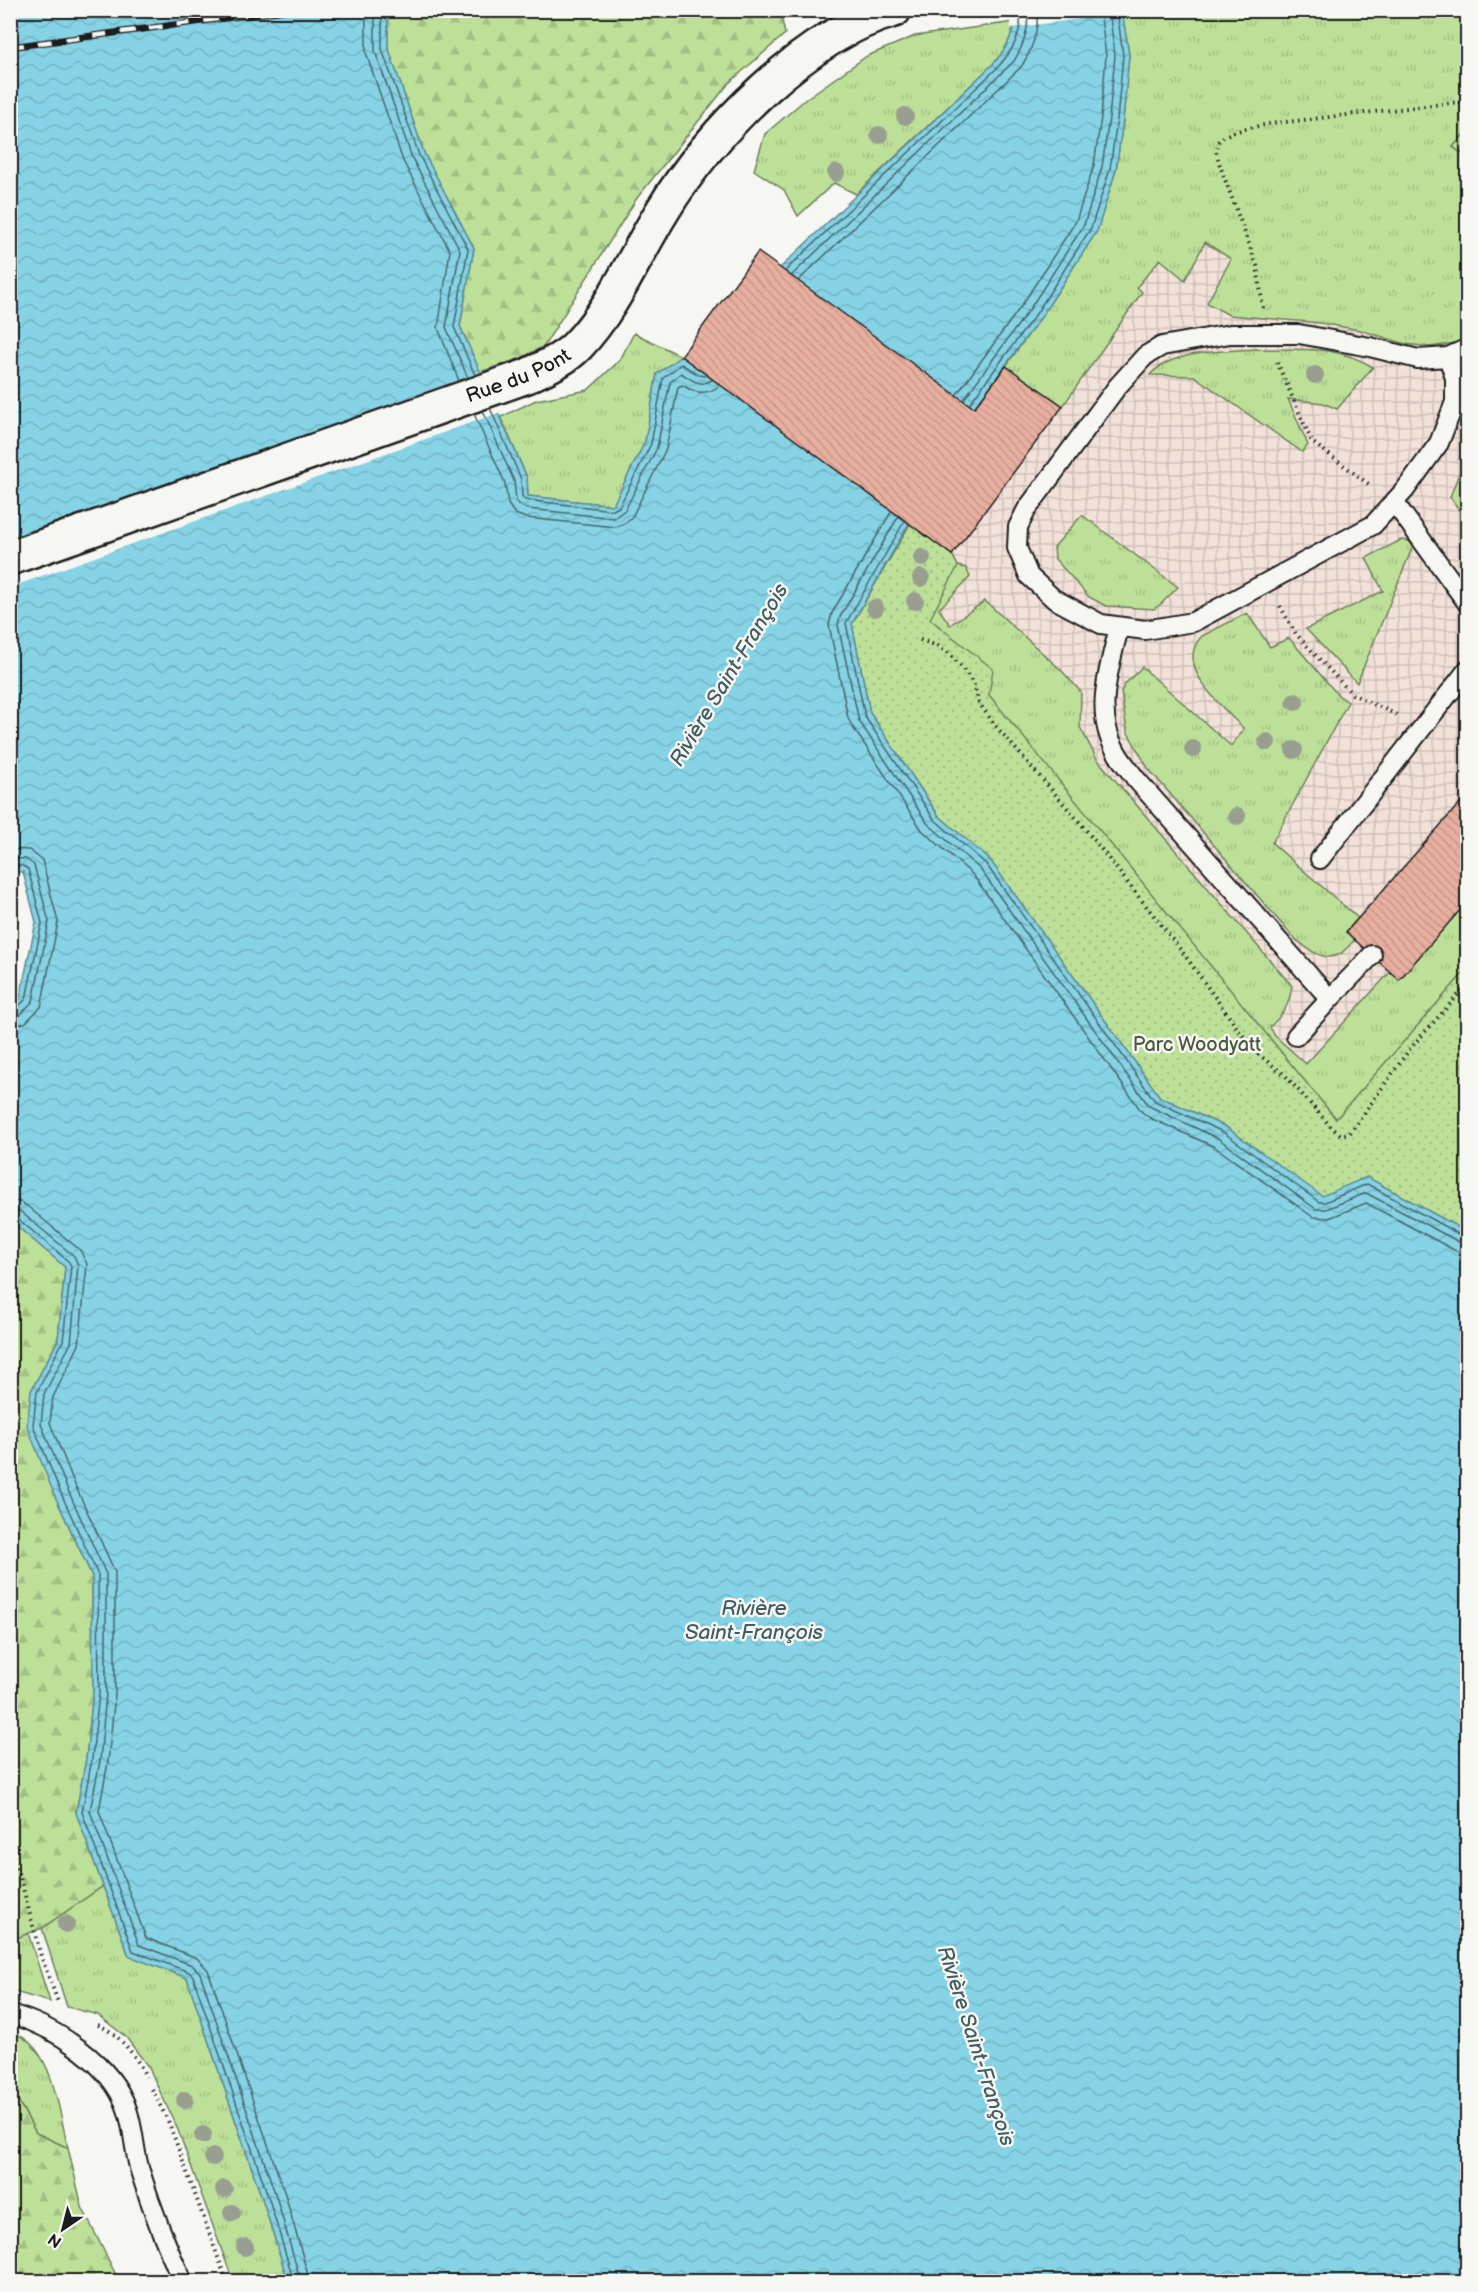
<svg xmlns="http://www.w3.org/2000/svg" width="1478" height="2292" viewBox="0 0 1478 2292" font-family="'Balsamiq Sans',sans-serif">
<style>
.industrial{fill:url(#industrial-grid)}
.grass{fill:url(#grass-tufts);stroke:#6c7e5a;stroke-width:1.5}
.forest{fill:url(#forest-firs);stroke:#6c7e5a;stroke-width:1.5}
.park{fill:url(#park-dots);stroke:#6c7e5a;stroke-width:1.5}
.water{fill:url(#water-waves);stroke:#5c8a95;stroke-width:1.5}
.pier{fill:#f6f6f2}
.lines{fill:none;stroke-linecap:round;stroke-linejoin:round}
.shore{stroke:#46656c;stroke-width:1.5}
.building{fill:url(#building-back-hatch);stroke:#1c1c1c;stroke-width:1.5}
.lane-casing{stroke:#1c1c1c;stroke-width:22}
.secondary-casing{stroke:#1c1c1c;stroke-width:38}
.path{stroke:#1c1c1c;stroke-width:4;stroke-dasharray:1.5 4.5;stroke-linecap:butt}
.lane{stroke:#f6f6f2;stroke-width:18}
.secondary{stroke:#f6f6f2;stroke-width:33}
.rail-casing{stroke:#1c1c1c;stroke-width:7}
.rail{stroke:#f6f6f2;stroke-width:4.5;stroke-dasharray:14;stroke-linecap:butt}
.tree{fill:#989f91}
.labels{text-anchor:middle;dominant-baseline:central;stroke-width:5;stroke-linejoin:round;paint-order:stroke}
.street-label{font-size:20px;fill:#1c1c1c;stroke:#f6f6f2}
.park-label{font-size:20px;fill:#4c5742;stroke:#f6f6f2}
.water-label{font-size:21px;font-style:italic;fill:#415c62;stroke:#f6f6f2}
</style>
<defs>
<pattern id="industrial-grid" width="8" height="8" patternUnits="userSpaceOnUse" patternTransform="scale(1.5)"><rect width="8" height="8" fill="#f2e1d9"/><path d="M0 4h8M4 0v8" fill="none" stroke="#cfc0ba"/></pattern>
<pattern id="grass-tufts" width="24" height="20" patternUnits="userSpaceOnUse" patternTransform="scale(1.5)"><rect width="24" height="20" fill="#bde099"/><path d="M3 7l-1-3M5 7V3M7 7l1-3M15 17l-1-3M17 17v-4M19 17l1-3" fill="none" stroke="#a2c083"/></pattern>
<pattern id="forest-firs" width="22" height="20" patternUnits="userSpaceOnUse" patternTransform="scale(1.5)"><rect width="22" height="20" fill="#bde099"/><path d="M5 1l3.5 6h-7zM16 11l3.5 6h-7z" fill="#a2c083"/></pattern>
<pattern id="park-dots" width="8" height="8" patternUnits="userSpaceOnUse" patternTransform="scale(1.5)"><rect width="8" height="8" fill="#bde099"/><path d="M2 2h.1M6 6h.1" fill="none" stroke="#a2c083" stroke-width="1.8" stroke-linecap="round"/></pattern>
<pattern id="water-waves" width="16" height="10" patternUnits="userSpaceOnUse" patternTransform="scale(1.5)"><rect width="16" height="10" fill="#86d3e5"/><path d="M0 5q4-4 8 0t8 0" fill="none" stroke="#73b5c4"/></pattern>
<pattern id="building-back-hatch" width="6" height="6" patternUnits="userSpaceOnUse" patternTransform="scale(1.5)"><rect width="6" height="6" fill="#e8afa0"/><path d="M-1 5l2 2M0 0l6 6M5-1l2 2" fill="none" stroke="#c69689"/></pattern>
</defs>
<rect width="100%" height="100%" fill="#f6f6f2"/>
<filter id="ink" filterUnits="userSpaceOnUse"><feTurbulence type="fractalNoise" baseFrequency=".0167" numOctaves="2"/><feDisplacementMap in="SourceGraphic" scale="12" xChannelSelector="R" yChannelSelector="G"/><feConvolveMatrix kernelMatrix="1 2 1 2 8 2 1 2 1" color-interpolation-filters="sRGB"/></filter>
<g filter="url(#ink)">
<!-- industrial -->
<path class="industrial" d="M1122,11L1467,157V969L1337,1119L681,356L758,252L974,407L1041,317L1068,273L1116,170L1129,55Z"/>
<!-- grass -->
<path class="grass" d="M1122,11H1467V131L1453,147L1467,157V335L1456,343L1430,347L1406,344L1360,330L1320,323L1229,315L1207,303L1231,259L1205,242L1185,280L1160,259L1137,287L1142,292L1063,406L1006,366L1041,317L1097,231L1116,170L1123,120L1129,55Z
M1015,22C1011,40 1004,52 992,65L856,194L834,183L798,216L784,190L754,170L765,134L807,98L867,56L915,36Z
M634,333L681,356L657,374L645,442L613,505L528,496L527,478L501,417L536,400L588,390L620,360Z
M1257,349C1301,351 1332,343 1373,367L1337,409L1323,403L1288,399L1308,445L1302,452L1194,376L1150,375C1171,350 1227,351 1257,349Z
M1467,452V521L1450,497Z
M1082,515L1178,587L1161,604L1154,609L1106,606L1089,597L1055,559L1054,547Z
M910,524L952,555L958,566L966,568L970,577L939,609L950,625L985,601L1061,670L1081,692L1080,727L1097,759L1292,986C1289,1006 1284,1013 1270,1027L1275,1036L1306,1064L1391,971L1400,979L1467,901V969L1337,1119L927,673Z
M1401,540L1409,541L1413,546L1357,683L1306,629L1383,591L1366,558Z
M1247,613L1270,647L1289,638L1338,695L1348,702L1272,843L1358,918L1346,932L1355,940C1350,944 1345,951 1340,954C1323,964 1304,946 1292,936L1148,768L1127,731L1121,692L1125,684L1142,667L1231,746L1244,729C1224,708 1172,666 1202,636Z
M103,1886L129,1956L187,1978L263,2201L288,2281H233L178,2130L149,2068L126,2037L98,2015L67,2007L42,1928Z
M28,1933L50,2002L11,1991V1934L19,1937Z
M10,2032C53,2042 59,2113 68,2148L36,2133L11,2087Z"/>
<!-- forest -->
<path class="forest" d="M388,10L780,11L785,34L729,83L637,198L544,346L521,358L480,372L460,326L474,248L424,153L388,47Z
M1467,131V157L1453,147Z
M11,1221L65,1267L58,1340L31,1391L54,1494L92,1576L93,1693L86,1759L76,1812L103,1886L42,1928L19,1937L11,1934Z
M10,2087L36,2133L68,2148L82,2207L119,2281H11Z"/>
<!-- park -->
<path class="park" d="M910,524L952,555L958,566L930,619L993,669L989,695L1336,1119L1467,969V1232L1367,1177L1322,1197L1226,1127L1160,1097L990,860L939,816L870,713L852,624Z"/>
<!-- water -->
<path class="water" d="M11,11H388V47L424,153L474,248L460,326L527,478L528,496L613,505L645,442L657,374L681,356L780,268L992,65C1004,52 1011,40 1015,22L1122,11L1129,55L1123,120L1116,170L1097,231L1041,317L974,408L852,624L870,713L938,815L990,860L1160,1097L1226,1127L1322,1196L1367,1177L1467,1232V2281H288L263,2201L187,1978L129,1956L76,1813L86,1759L93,1693L92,1576L54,1494L27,1426L31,1391L58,1340L65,1267L11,1221L10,1006L20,997L36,922L23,872H10Z"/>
<!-- pier -->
<path class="pier" d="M1011,10H1125L1126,13L1011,28Z
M483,371L501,412L11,587V540Z"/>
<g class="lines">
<!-- shore -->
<path class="shore" d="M366,10V53L403,161L450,251L438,328L459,381
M375,10V51L412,158L460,250L446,327L468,378
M382,10V49L419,155L468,249L454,327L475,375
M786,270L996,69C1012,52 1023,34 1020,10
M792,275L1014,61C1024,45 1030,29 1027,10
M799,280L1021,67C1032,50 1039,31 1037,10
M957,394L1022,305L1076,221L1094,165L1101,117L1106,56L1100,10
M964,399L1029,310L1084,225L1102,167L1109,118L1115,56L1109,10
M970,403L1036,314L1091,228L1110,169L1117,119L1123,56L1117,10
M490,408L521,479L522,496L525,500L613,510L619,507L651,444L663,378L681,364L699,375L705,376
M483,411L514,481L516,501L521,506L528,509L614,518L625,510L657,448L670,382L681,373C692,379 699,388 712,380
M474,414L505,483L508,504L515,514L526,518L616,527L625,523L632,517L666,449L678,387L682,385C695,393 706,396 719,386
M891,512L832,613L829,625L848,718L852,726L922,830L973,875L1142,1112L1150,1118L1215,1147L1313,1217L1329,1218L1366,1203L1456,1251L1468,1253
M898,517L840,617L838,625L859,721L928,824L980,869L1149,1106L1219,1139L1316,1209H1326L1366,1193L1459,1242L1468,1244
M904,522L846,623L865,717L934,819L986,864L1155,1101L1223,1132L1319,1202H1325L1367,1184L1462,1236L1468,1237
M10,849L29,850L42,860L58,922L41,1007L25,1023L10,1026
M10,858L26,859L34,865L49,922L33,1001L20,1015L10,1017
M10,866H23L28,869L42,923L26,999L16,1009L10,1010
M10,1200L20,1202L27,1206L80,1250L87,1264L79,1345L53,1397L50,1423L75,1485L115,1572V1694L108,1762L99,1811L146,1938L197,1958L208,1970L285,2194L310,2282
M10,1209L21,1212L74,1256L78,1265L71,1343L44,1394L41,1424L67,1488L106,1574V1694L100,1761L90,1811L139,1945L192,1965L200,1973L276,2196L301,2282
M10,1217L17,1218L69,1262L71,1266L63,1341L37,1392L33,1425L60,1491L98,1575L99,1693L92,1759L82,1812L133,1951L189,1972L193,1976L269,2199L294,2282"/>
</g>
<!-- building -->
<path class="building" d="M758,252L974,408L1006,366L1063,406L952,555L681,356Z
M1468,794V901L1399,980L1346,932Z"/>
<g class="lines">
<defs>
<path id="lane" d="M1448,357L1455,378V402L1439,443L1405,490L1373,525L1193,622L1145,630L1101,624L1054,599L1029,576L1017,548L1018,527L1027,509L1117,387L1145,356L1162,346L1230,334H1299L1370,347L1418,359L1448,357L1468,348
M1394,502L1468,604
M1119,627C1110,667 1093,712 1116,751C1121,761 1129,769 1135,778L1330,999L1296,1036
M1320,859L1468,669
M1330,999L1372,955
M10,2014C54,2026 112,2064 127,2109C134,2129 134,2151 140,2171C152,2209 166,2246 183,2282"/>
<g id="secondary">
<path id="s1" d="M10,558L527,376C545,367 564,360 578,345C614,307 635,255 663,210C709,133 806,34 894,10"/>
</g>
</defs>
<!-- lane casing -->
<use href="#lane" class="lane-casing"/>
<!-- secondary casing -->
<use href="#secondary" class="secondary-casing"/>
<!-- path -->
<path class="path" d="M1263,308L1257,266L1219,163C1218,158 1215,150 1217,144C1222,131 1256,127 1269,124L1468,101
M1277,362L1312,442L1370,485
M1280,606L1296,634L1352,694L1397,715
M920,640L938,646L950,654L963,669L973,682L979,703L994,724L1082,825L1181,950L1240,1032L1258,1054L1285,1075L1331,1127L1341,1135L1350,1133L1409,1050L1468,984
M10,1857L20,1877L41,1956L58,2002
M98,2025C119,2033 137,2057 146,2077
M152,2089L169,2123L227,2282"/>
<!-- lane -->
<use href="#lane" class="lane"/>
<!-- secondary -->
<use href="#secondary" class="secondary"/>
<defs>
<path id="rail" d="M10,47L285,10"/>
</defs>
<!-- rail casing -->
<use href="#rail" class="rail-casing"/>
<!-- rail -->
<use href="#rail" class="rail"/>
</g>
<!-- trees -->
<g class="tree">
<circle cx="905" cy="116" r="9"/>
<circle cx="879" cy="135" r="9"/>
<circle cx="836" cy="173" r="9"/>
<circle cx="1315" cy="375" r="9"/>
<circle cx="922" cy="558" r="9"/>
<circle cx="921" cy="578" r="9"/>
<circle cx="915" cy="601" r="9"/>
<circle cx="875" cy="608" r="9"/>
<circle cx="1295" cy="702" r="9"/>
<circle cx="1267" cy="742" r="9"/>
<circle cx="1193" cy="749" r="9"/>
<circle cx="1294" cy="750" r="9"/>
<circle cx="1237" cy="816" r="9"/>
<circle cx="66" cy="1924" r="9"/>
<circle cx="185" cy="2100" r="9"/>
<circle cx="203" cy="2135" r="9"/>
<circle cx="213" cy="2157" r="9"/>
<circle cx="224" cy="2189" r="9"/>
<circle cx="232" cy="2213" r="9"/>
<circle cx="245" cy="2247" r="9"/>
</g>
</g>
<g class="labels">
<!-- street labels -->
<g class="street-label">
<text stroke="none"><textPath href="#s1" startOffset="540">Rue du Pont</textPath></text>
</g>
<!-- park labels -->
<g class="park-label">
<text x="1197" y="1045">Parc Woodyatt</text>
</g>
<!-- water labels -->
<g class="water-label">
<text transform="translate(729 675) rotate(-59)">Rivière Saint-François</text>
<text x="754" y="1608">Rivière<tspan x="754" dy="24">Saint-François</tspan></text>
<text transform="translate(976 2046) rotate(72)">Rivière Saint-François</text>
</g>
</g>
<!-- margin -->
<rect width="1478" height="2292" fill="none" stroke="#f6f6f2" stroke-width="36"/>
<rect x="18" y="18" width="1442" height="2256" fill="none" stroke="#1c1c1c" stroke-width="2" filter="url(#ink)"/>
<!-- north arrow -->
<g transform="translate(63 2229) rotate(215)" stroke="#f6f6f2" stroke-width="4.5" paint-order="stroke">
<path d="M0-4.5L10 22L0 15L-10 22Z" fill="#1c1c1c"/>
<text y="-9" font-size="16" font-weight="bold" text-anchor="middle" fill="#1c1c1c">N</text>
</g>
</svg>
